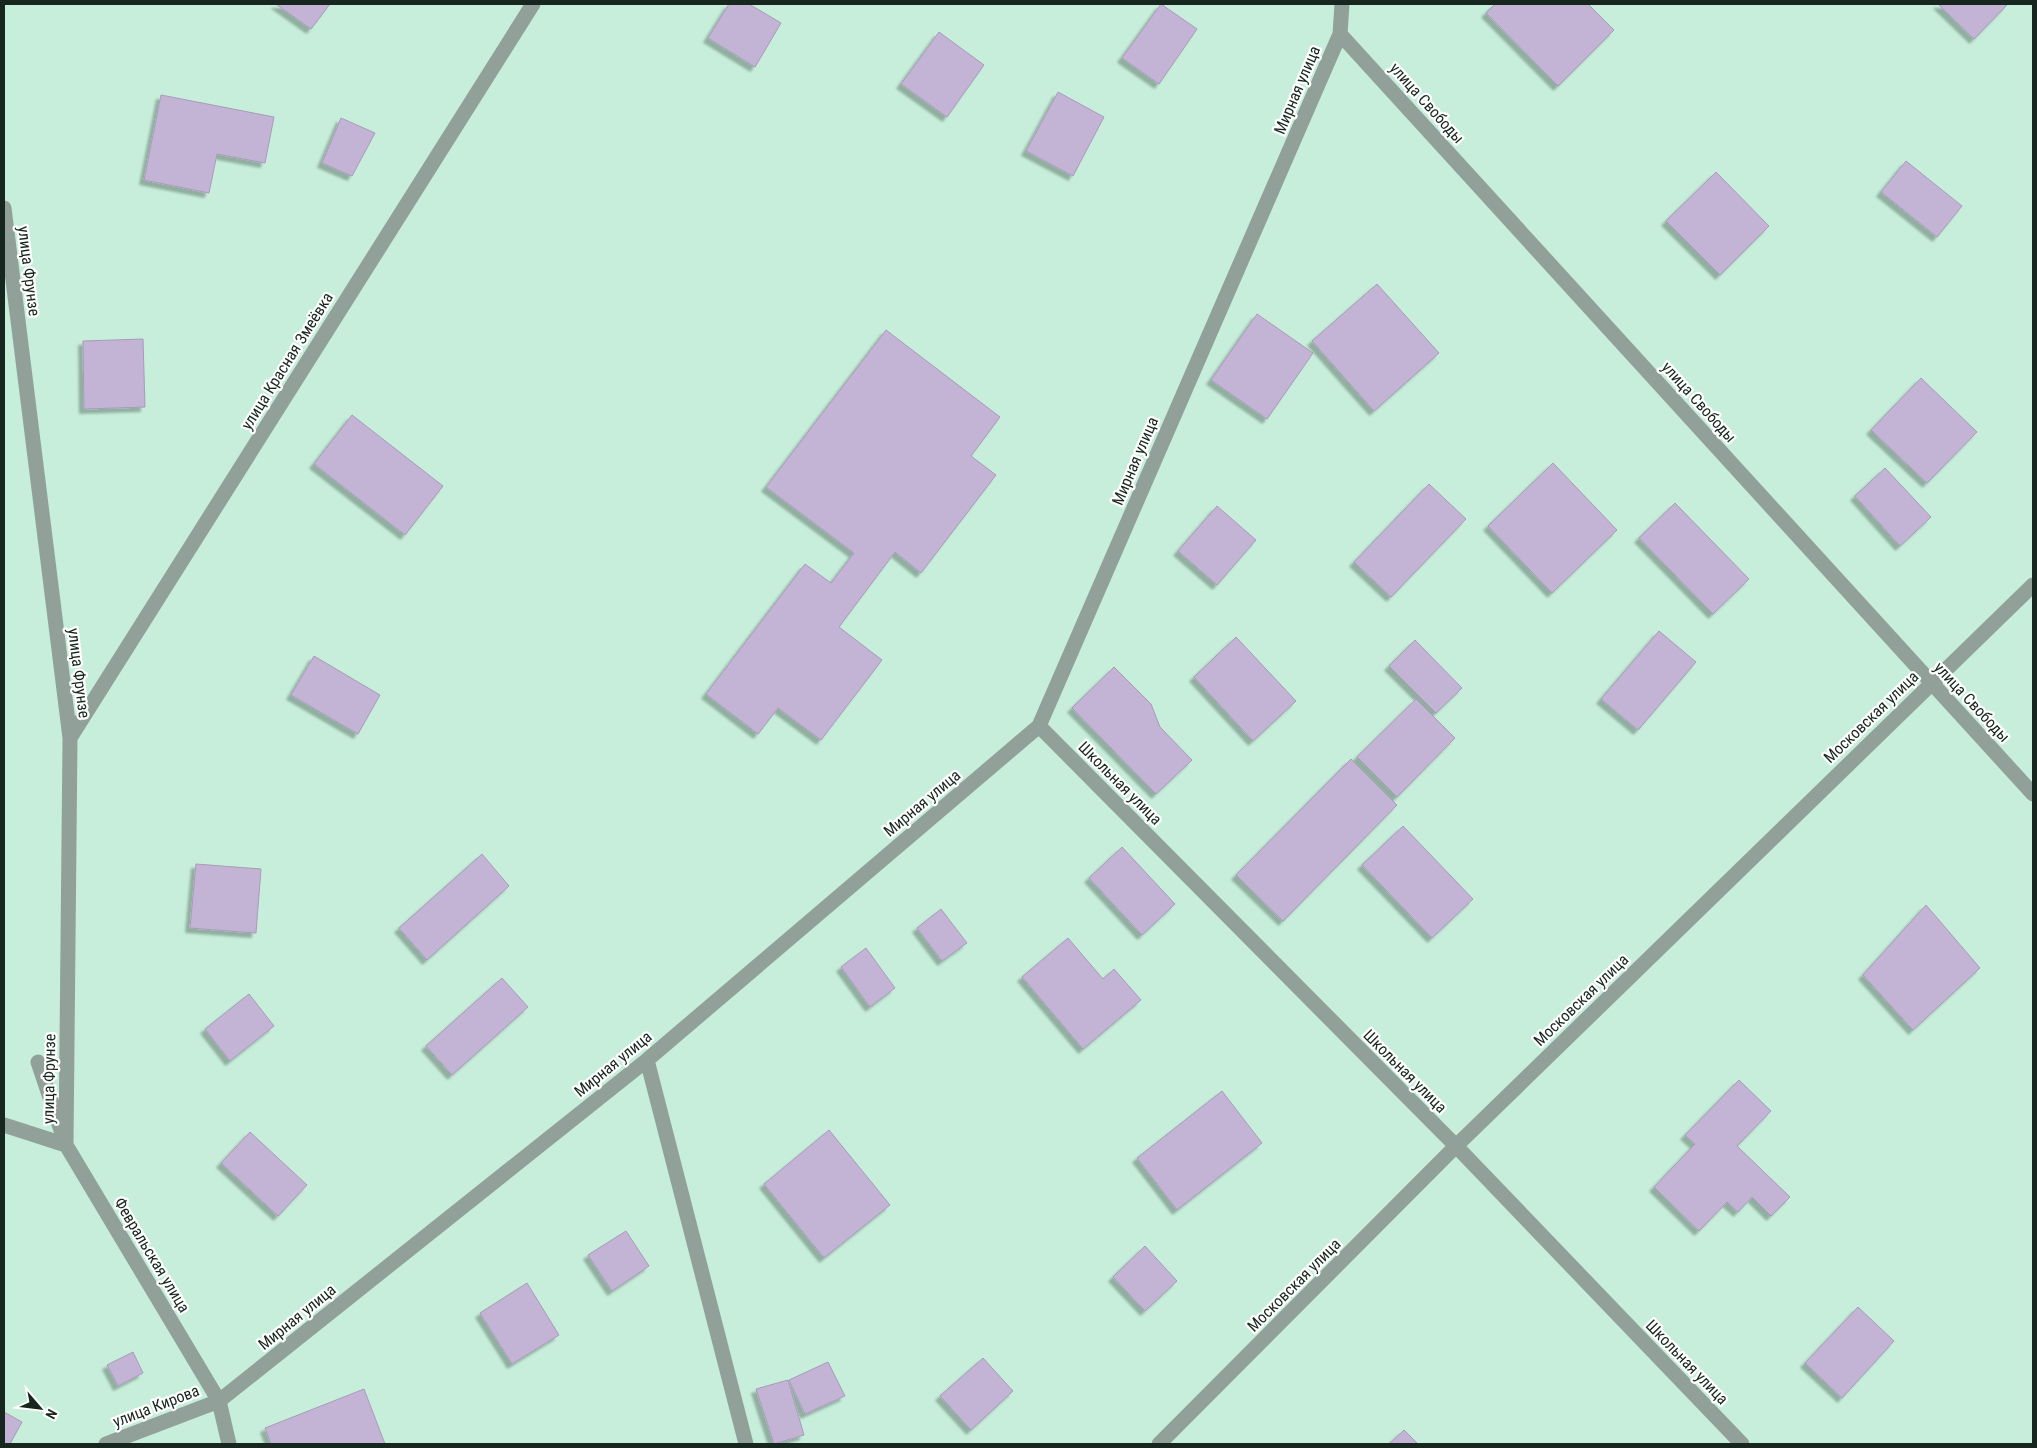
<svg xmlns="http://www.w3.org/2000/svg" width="2037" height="1448" viewBox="0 0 2037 1448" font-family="'Roboto Condensed',sans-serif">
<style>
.building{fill:#c3b4d5;stroke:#a99aba;filter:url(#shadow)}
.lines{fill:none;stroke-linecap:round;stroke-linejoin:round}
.minor{stroke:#91a199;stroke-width:15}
.labels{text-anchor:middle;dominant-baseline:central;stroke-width:4.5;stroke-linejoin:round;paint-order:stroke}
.street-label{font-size:16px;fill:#17261f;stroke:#fff}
</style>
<defs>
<filter id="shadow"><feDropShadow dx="-4.5" dy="4.5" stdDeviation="1" flood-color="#0004"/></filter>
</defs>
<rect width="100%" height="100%" fill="#c6eeda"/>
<!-- building -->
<path class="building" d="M276,4H330L311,29Z
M729,4H749L781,23L755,67L708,38Z
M1161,4L1197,29L1159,84L1122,58Z
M1495,4H1588L1614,30L1558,86L1486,13Z
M1938,4H2008L1974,39Z
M939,32L984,65L947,117L901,84Z
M1058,92L1104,117L1073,176L1026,151Z
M161,95L274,117L265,163L217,154L209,193L144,180Z
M341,118L375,133L352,176L322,163Z
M1906,161L1962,206L1937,237L1881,192Z
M1716,172L1769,226L1720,275L1666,221Z
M1377,284L1439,353L1374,411L1312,341Z
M1257,314L1313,353L1267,419L1211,380Z
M886,330L1000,417L971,456L996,475L921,573L895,552L839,627L882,660L821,740L778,708L758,734L706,694L805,564L831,583L854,553L766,487Z
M143,339L145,407L84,409L83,341Z
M1921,378L1977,432L1927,483L1871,430Z
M352,415L443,486L405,535L314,464Z
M1553,463L1617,530L1552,593L1488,526Z
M1885,468L1931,517L1900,546L1855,496Z
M1429,484L1466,519L1391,597L1354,562Z
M1675,503L1749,579L1713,614L1639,538Z
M1217,506L1256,540L1217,585L1178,551Z
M1659,631L1696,662L1638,730L1601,699Z
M1236,637L1296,701L1253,741L1194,677Z
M1415,640L1462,688L1436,713L1389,666Z
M314,656L380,695L358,734L291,695Z
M1114,667L1151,704L1160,727L1192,760L1156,794L1072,708Z
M1416,699L1455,738L1397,797L1357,757Z
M1351,759L1397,805L1283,921L1236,875Z
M1403,826L1473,899L1432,938L1362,865Z
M1122,847L1175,904L1142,935L1089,878Z
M482,854L509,886L427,960L399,928Z
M196,864L261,869L256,933L190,928Z
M1926,905L1980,968L1913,1030L1863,975Z
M941,909L967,943L942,961L917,928Z
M1068,938L1103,979L1114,969L1141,1000L1083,1049L1022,977Z
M866,948L895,988L870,1007L841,967Z
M502,978L528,1007L452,1075L426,1046Z
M249,994L274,1026L230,1061L205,1029Z
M1739,1080L1771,1111L1737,1146L1790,1197L1771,1216L1752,1197L1738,1212L1727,1202L1699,1231L1654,1187L1695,1144L1685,1135Z
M1222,1091L1262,1143L1177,1210L1137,1158Z
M829,1130L890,1205L824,1258L764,1184Z
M250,1132L307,1185L278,1216L221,1163Z
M626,1231L649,1266L612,1291L588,1255Z
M1145,1246L1177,1281L1145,1311L1113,1277Z
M527,1283L559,1335L512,1364L480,1313Z
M1858,1307L1894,1341L1842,1398L1805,1363Z
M133,1352L143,1373L118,1386L107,1365Z
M983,1358L1013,1391L971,1430L940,1396Z
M828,1362L845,1396L805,1414L789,1380Z
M788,1380L804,1435L774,1444L756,1389Z
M364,1389L385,1444H271L265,1428Z
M4,1412L22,1422L10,1444H4Z
M1404,1430L1418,1444H1389Z"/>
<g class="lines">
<!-- minor -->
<path class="minor" d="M1340,34L2033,794
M4,208L70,738L66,1145
M1039,726L1456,1146L1742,1444
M70,738L533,4
M647,1060L746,1444
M38,1062L66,1145L219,1401L229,1444
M4,1125L66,1145
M106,1444L219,1401L647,1060L1039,726L1340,34L1342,4
M1159,1444L1456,1146L2033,585"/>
</g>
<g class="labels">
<!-- street labels -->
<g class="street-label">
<text transform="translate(1297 90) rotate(-67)">Мирная улица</text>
<text transform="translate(1427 103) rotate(48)">улица Свободы</text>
<text transform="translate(29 271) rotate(83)">улица Фрунзе</text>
<text transform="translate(287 361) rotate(-58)">улица Красная Змеёвка</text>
<text transform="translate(1699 402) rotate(48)">улица Свободы</text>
<text transform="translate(1135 461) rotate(-67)">Мирная улица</text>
<text transform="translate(79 673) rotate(83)">улица Фрунзе</text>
<text transform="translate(1972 702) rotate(47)">улица Свободы</text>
<text transform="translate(1871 717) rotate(-44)">Московская улица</text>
<text transform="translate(1120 783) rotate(45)">Школьная улица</text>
<text transform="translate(922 803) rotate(-40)">Мирная улица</text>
<text transform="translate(1581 1000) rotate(-44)">Московская улица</text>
<text transform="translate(613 1064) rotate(-39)">Мирная улица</text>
<text transform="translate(1405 1071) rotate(45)">Школьная улица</text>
<text transform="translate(49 1079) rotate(-89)">улица Фрунзе</text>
<text transform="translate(152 1255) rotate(59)">Февральская улица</text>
<text transform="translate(1294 1285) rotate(-45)">Московская улица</text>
<text transform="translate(297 1317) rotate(-39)">Мирная улица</text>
<text transform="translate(1687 1362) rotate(46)">Школьная улица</text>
<text transform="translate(156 1406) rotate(-21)">улица Кирова</text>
</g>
</g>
<!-- border -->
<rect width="2037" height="1448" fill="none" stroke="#17261f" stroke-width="10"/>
<!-- north arrow -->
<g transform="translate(40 1408) rotate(118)" stroke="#ffffff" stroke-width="4" paint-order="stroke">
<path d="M0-4L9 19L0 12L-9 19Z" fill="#17261f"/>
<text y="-8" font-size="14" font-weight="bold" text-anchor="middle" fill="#17261f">N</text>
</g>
</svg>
